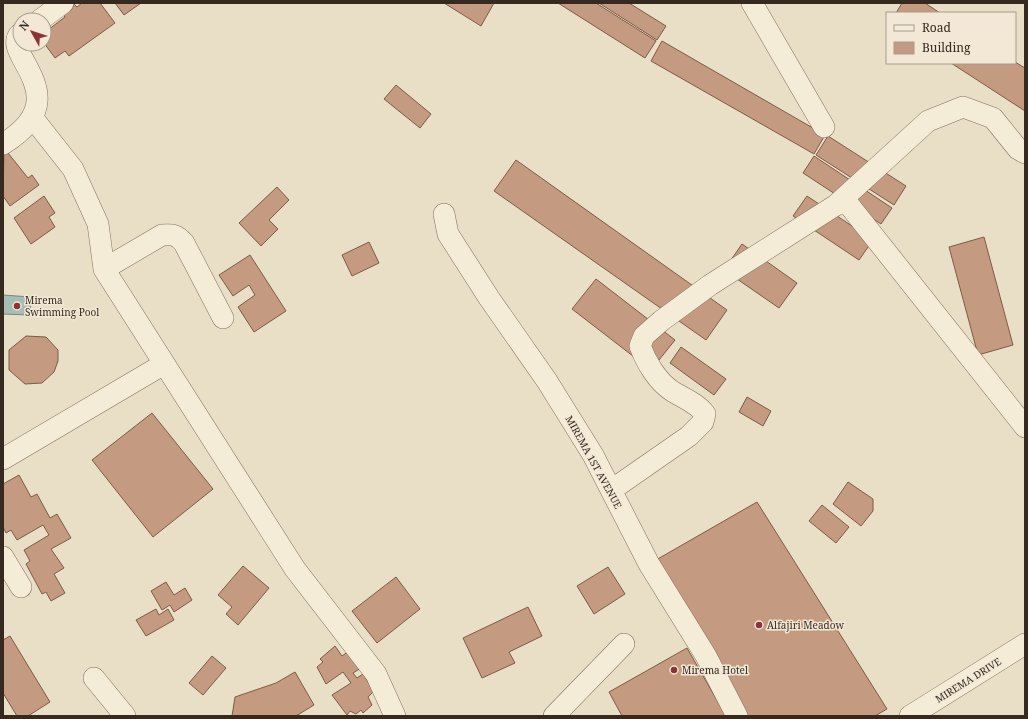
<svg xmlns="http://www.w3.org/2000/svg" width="1028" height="719" viewBox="0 0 1028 719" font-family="'Noto Serif',serif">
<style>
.water{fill:#a7bdb6;stroke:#6f8b83}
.building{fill:#c49a80;stroke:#7f5b46}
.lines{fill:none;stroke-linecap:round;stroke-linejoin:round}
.minor-casing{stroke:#83705e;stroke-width:22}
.minor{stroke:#f5ecd8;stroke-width:21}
.poi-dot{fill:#8b3438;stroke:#f2e8d5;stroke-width:1.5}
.labels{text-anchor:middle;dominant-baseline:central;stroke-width:3;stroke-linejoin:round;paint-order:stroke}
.poi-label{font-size:10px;fill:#352920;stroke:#f2e8d5;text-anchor:start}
.street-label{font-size:10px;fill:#352920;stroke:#f2e8d5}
</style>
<rect width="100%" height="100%" fill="#e9dec6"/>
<!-- water -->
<path class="water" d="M3,295L31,297L30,315L3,314Z"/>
<!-- building -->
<path class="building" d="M73,3L77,7L82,3H100L115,23L69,56L65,51L55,58L44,43V33L65,17L61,12Z
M115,3H141L124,15Z
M444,3H494L481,26Z
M558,3H596L656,41L645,58Z
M599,3H629L666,26L657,40Z
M902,3H925L940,13H896Z
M662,41L825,135L814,154L651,61Z
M1015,62L1025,68V111L951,63Z
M396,85L431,114L420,128L384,99Z
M828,136L906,186L894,205L816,155Z
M4,148L28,178L32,175L39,185L10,206L3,196Z
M814,156L892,208L881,224L803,173Z
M516,160L727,310L706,340L494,191Z
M277,187L289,200L269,220L278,229L261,246L239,223Z
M44,196L55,213L49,217L55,227L31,244L14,218Z
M807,196L873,240L859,260L793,216Z
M984,237L1013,345L978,355L949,247Z
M369,242L379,263L352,276L342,255Z
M742,244L797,283L779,308L724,270Z
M250,255L286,311L254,332L238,307L255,295L249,285L233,296L219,275Z
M596,279L675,340L651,370L572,309Z
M26,336L46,337L58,350V361L54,372L42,383L25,384L9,370V350Z
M681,347L726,379L714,395L670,363Z
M747,397L771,411L763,426L739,412Z
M152,413L213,489L153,537L92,460Z
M19,475L31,497L37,494L50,518L57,514L71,538L51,549L64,568L54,574L65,593L51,601L46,592L42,594L26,564L30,561L24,550L49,535L43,525L17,540L11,530L6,533L3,527V484Z
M848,482L873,499V511L861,526L833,504Z
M757,502L887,709L875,716H738L649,564Z
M822,505L849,527L836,543L809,521Z
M243,566L269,588L238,625L226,614L232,607L218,595Z
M608,567L625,594L594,614L577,586Z
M396,577L420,609L377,643L352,611Z
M166,582L174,595L185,588L192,600L174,612L170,605L162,610L151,591Z
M528,607L542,636L509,652L515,663L482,678L463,638Z
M156,609L159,615L168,609L174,620L146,636L136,620Z
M10,636L50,702L28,716H17L3,693V640Z
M335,646L342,656L349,651L361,668L353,673L357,678L363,674L374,691L368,697L372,705L363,713L361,710L356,714L350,711L347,715L332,695L351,683L343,672L326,684L317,667L323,662L320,659Z
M687,648L726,716H622L609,692Z
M212,656L226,668L203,695L189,683Z
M295,672L314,705L296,716H232L235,697L276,683Z"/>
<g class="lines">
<defs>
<path id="minor" d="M752,3L824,127
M40,20L63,3
M32,117L73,169L98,224L104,269L295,569L376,674L395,716
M3,144C80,97 0,54 20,34
M836,205L928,121L963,107L993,118L1018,149L1025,153
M444,214L448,234L489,298L547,381L593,455L649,564L706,656L737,716
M104,269L162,235C173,234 177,235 184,243L223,318
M3,459L164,364
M620,484L689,436L703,422L705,414C697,403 683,398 672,391C657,381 646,362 640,346L644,336L661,321L710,285L836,205L843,202L849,205L1025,427
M3,557L21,587
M94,678L125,716
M554,716L624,644
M910,716L1025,644"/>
</defs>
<!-- minor casing -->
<use href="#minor" class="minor-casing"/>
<!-- minor -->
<use href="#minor" class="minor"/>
</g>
<!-- markers -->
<g class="poi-dot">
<circle cx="17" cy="306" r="4"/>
<circle cx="759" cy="625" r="4"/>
<circle cx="674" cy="670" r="4"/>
</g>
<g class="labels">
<!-- poi labels -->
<g class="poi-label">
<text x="25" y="300">Mirema<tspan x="25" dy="12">Swimming Pool</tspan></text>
<text x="767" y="625">Alfajiri Meadow</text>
<text x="682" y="670">Mirema Hotel</text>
</g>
<!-- street labels -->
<g class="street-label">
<text transform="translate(594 462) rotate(61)">MIREMA 1ST AVENUE</text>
<text transform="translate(968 680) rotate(-32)">MIREMA DRIVE</text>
</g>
</g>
<!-- border -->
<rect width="1028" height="719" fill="none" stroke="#352920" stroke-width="8"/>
<!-- legend -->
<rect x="886" y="12" width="130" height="52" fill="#f2e8d5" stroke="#a69c8d"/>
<rect x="894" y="25" width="20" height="6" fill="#f5ecd8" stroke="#a69c8d"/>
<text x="922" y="32" font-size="12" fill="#352920">Road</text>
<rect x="894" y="42" width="20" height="12" fill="#c49a80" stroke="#a69c8d"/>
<text x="922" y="52" font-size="12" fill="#352920">Building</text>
<!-- north arrow -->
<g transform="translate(32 32) rotate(309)"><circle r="19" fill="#f2e8d5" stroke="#a69c8d"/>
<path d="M0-3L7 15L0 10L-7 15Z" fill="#8b3438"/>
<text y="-6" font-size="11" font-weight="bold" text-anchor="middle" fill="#352920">N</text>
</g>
</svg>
